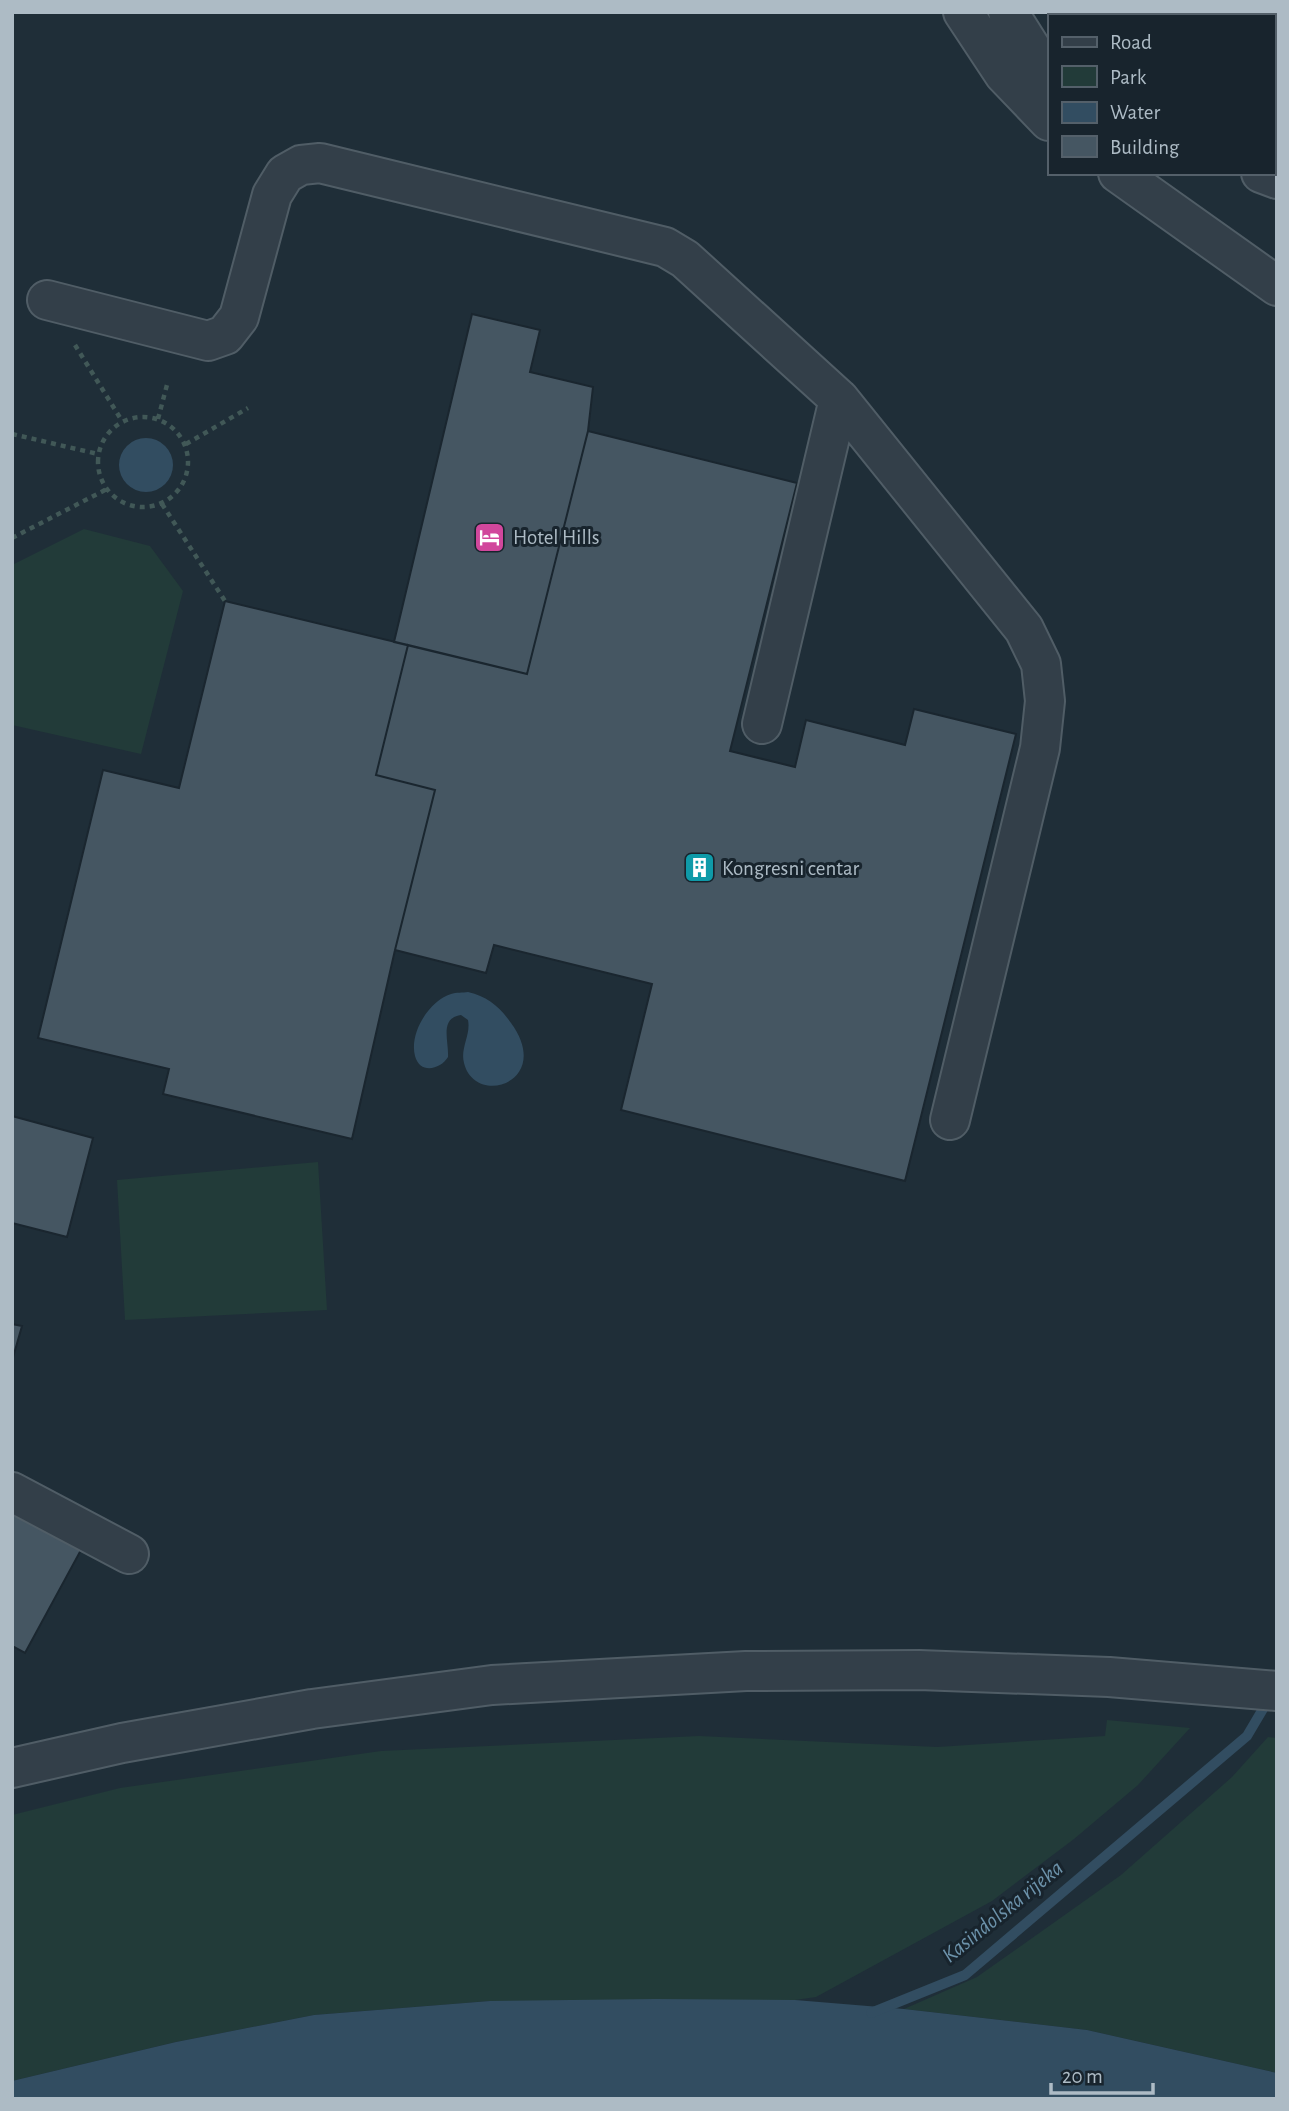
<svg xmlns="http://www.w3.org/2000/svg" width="1289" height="2111" viewBox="0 0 1289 2111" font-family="'Alegreya Sans',sans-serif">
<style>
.green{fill:#223b39}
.water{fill:#324d61}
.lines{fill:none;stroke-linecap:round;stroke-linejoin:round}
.stream{stroke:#324d61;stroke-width:10}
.building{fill:#455662;stroke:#1a262f;stroke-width:2}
.minor-casing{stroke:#505d66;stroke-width:42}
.path{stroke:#415857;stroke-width:4.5;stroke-dasharray:5 5;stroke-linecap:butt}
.minor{stroke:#333f49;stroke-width:38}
.labels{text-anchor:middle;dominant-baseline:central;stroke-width:6;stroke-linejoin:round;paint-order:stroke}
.poi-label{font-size:21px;fill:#adbbc5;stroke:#18242d;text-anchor:start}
.water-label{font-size:23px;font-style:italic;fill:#6c92aa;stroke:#18242d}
</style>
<rect width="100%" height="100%" fill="#1f2e38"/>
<!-- green -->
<path class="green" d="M84,529L150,546L183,591L141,754L12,725V565Z
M318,1162L327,1310L125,1320L117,1180Z
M1107,1720L1190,1728L1138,1785L1074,1839L992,1901L816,1997L795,2000L490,2001L314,2015L176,2042L12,2081V1815L120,1788L381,1751L699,1736L937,1747L1105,1736Z
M1268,1737L1277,1738V2073L1087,2030L904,2009L977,1977L1121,1875L1232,1777Z"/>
<!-- water -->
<path class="water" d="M119 465a27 27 0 1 1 54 0a27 27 0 1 1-54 0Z
M468,992C488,997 499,1006 511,1023C554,1082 475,1108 464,1063C460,1048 471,1035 468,1020L461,1015C439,1018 449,1041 448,1057C441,1069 420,1075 415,1056C409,1033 429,1001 451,994C456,992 463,993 468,992Z
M655,1999L795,2000L904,2009L1087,2030L1277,2073V2099H12V2081L176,2042L314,2015L490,2001Z"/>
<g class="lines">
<!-- stream -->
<path class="stream" d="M871,2013L965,1975L1247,1736L1270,1697"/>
</g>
<!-- building -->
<path class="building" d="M472,314L540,330L530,372L593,387L588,431L527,674L394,642Z
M588,431L797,483L730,751L795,767L806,720L905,745L914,709L1016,734L905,1181L621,1110L652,984L494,945L486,973L395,950L435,790L376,775L408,645L527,674Z
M225,601L408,645L376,775L435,790L395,950L352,1139L163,1094L169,1069L38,1038L103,770L179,788Z
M12,1116L93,1138L67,1237L12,1223Z
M12,1324L22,1326L12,1361Z
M12,1513L81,1550L25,1653L12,1646Z"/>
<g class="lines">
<defs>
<path id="minor" d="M963,12L1004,74L1049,121
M1008,12L1049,77
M1118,173L1277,286
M1261,173L1277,179
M47,300L208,341L225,335L239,317L272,195L285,174L301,165L320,163L665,247L685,259L839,399L762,724
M839,399L1024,629L1041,664L1045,701L1040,748L950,1120
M12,1492L129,1554
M12,1768L122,1743L312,1709L492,1685L746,1671L919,1670L1109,1677L1277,1691"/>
</defs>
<!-- minor casing -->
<use href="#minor" class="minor-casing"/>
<!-- path -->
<path class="path" d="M75,345L122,421
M98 462a45 45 0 1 1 90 0a45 45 0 1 1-90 0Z
M158,419L168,381
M12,434L98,454
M186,444L248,408
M162,504L225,601
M12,538L107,489"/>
<!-- minor -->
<use href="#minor" class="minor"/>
</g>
<!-- icons -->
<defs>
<symbol id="hotel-square" viewBox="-11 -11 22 22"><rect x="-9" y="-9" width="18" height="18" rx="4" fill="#d1479c" stroke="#18242d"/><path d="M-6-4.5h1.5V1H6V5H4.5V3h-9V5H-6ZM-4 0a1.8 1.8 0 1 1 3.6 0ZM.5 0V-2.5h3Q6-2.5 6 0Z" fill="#fff"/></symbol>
<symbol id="building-square" viewBox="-11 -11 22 22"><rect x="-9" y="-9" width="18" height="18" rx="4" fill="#0f9aa8" stroke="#18242d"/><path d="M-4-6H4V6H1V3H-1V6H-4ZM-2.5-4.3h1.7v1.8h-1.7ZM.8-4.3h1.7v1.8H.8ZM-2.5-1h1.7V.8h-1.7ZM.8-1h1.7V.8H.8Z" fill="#fff"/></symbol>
</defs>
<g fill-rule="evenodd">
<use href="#hotel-square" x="472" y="520" width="35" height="35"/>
<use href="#building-square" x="682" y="850" width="35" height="35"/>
</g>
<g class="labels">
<!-- poi labels -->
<g class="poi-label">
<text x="513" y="537">Hotel Hills</text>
<text x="722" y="868">Kongresni centar</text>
</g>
<!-- water labels -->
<g class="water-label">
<text transform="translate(1003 1912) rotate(-39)">Kasindolska rijeka</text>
</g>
</g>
<!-- border -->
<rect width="1289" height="2111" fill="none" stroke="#adbbc5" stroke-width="28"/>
<!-- legend -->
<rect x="1048" y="14" width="228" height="161" fill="#18242d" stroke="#54606a" stroke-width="2"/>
<rect x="1062" y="37" width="35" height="10" fill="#333f49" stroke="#54606a" stroke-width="2"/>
<text x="1110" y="49" font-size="21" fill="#adbbc5">Road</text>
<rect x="1062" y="66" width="35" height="21" fill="#223b39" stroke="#54606a" stroke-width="2"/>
<text x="1110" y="84" font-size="21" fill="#adbbc5">Park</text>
<rect x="1062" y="102" width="35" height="21" fill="#324d61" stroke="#54606a" stroke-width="2"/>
<text x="1110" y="119" font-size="21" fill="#adbbc5">Water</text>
<rect x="1062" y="136" width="35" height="21" fill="#455662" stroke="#54606a" stroke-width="2"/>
<text x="1110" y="154" font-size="21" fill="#adbbc5">Building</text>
<!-- scale -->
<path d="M1051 2083v10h102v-10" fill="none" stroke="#adbbc5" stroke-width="3.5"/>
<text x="1062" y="2083" font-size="21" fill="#adbbc5" stroke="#18242d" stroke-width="5" paint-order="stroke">20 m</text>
</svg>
